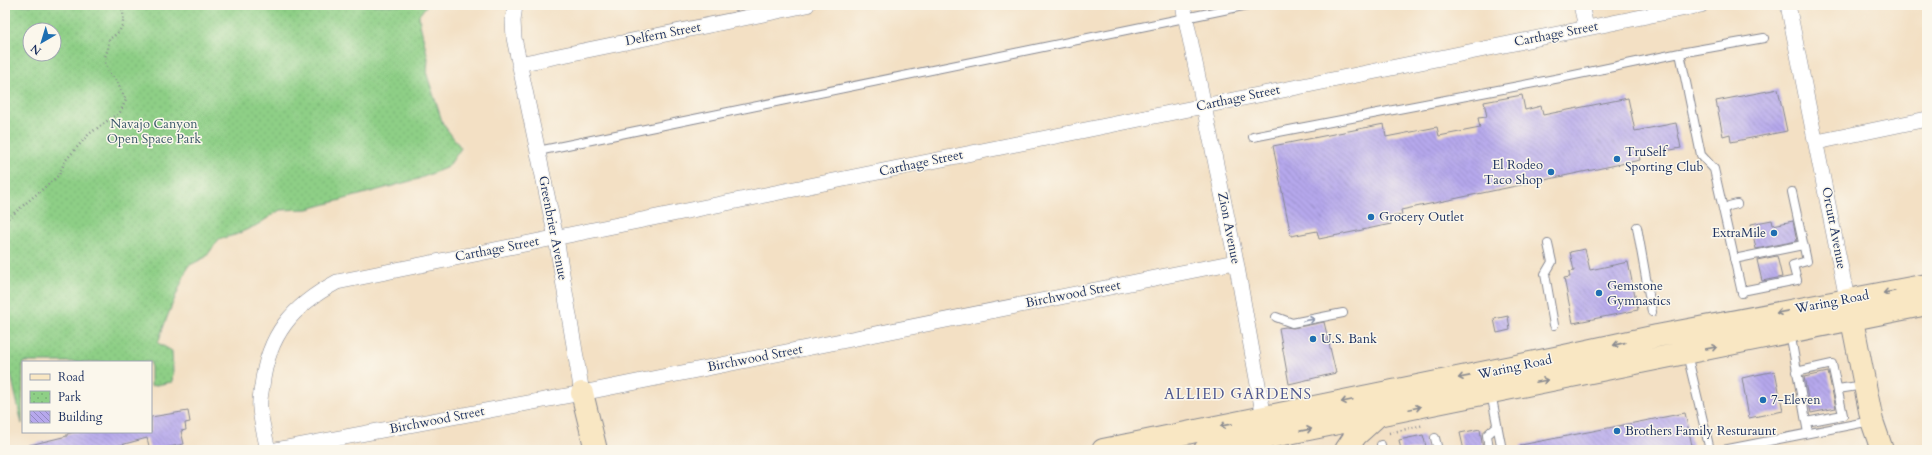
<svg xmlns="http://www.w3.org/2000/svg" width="1932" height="455" viewBox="0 0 1932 455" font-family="Cardo,serif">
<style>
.park{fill:url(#park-dots);stroke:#547f72;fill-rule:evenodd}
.building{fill:url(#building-back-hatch)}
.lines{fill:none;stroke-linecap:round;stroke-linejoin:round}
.lane-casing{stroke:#878891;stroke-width:10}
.street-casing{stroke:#878891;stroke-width:16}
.secondary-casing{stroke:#878891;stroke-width:24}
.path{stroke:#878891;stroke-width:2.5;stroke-dasharray:1 3;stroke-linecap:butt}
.lane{stroke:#fff;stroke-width:8}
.street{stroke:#fff;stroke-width:15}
.secondary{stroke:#f9e7c3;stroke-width:22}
.oneway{stroke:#8a8b90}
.oneway2{stroke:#8d97ae}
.poi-dot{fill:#1f6fb2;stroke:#fbf7ec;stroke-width:1.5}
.labels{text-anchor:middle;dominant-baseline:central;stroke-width:3;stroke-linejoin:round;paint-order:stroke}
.street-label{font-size:13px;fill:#1b2f5e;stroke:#fbf7ec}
.park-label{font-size:13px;fill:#385768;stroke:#fbf7ec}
.poi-label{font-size:13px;fill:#1b2f5e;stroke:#fbf7ec;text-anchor:start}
.quarter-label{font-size:15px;letter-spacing:1px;fill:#515990;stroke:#fbf7ec}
</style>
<defs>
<pattern id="park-dots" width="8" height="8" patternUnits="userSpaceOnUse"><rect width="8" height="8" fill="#8ecf86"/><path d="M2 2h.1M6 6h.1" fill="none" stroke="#7ab276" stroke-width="1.8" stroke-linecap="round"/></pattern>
<pattern id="building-back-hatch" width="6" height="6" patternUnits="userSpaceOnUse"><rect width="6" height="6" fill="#b6a8ec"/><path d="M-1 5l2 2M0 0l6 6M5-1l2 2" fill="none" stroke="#9389c2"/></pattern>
</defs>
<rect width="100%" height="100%" fill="#fbf7ec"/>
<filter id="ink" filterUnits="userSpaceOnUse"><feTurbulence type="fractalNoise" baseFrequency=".025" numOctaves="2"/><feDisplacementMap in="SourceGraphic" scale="8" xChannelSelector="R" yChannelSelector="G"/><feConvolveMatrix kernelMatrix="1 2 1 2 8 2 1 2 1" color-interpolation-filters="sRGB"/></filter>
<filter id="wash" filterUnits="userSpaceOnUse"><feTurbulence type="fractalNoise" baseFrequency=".012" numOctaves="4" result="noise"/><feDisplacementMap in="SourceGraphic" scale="16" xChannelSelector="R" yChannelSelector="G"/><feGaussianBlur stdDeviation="0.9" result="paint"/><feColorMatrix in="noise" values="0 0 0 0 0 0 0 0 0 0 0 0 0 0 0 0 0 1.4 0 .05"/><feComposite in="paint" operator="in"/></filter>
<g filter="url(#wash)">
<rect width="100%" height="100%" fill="#f3e0c4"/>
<!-- park -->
<path class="park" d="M5,5H427L419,15L420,24L428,58L427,75L443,124L461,148L448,167L418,179L308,209L280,210L257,225L235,235L219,239L206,257L188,266C178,292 166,317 158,343L172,351L173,372L172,382L151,386V362H23L22,424L11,375L5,361ZM30,30H54V54H30Z"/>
<g id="blocks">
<!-- building -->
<path class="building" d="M1778,89L1787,131L1731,142L1730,134L1723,136L1716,101Z
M1522,95L1525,110L1541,106L1543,115L1628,98L1635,131L1676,123L1681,148L1639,156L1640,160L1401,210L1402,215L1390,217L1391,224L1319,239L1317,231L1291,236L1273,146L1384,124L1386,137L1437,127L1439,136L1480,128L1478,118L1487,117L1484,102Z
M1772,220L1773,225L1793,221L1797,241L1756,249L1751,224Z
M1585,249L1590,270L1628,262L1638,310L1573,323L1564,278L1570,277L1569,272L1574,271L1570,252Z
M1777,256L1782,277L1762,281L1757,260Z
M1508,316L1510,330L1497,333L1494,319Z
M1324,322L1336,373L1289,384L1279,328L1286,327L1293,328Z
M1775,371L1783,411L1749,418L1742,378Z
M1828,372L1836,408L1811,413L1804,377Z
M188,411L190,422L185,423L186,430L181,431L184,444L164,448L165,450H150L147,438L117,446V450H26V446L67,436V434L74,432H151V417Z
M1685,413L1693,450H1521V445Z
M1480,429L1483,450H1464L1460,433Z
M1423,435L1427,450H1401L1399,440Z"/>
</g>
</g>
<g filter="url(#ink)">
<use href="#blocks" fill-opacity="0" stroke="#878891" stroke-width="1"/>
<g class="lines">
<defs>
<path id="lane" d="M1680,53L1701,155L1714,169L1742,293
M1253,137L1560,78L1680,53L1764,38
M538,151L1248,5
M1723,210L1729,206L1737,204
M1637,227L1652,312
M1548,244L1552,262L1545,274L1554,325
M1734,259L1803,245
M1742,291L1797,280L1793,265L1807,261L1792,192
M1276,317L1292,323L1343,313
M1790,332L1806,422
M1687,354L1710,450
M1796,372L1832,364L1843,415L1806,422L1808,433
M1838,389L1864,385
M1491,393L1502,450
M1435,438L1438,450
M1381,445L1382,450
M1489,450L1487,435L1497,426
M1723,450L1871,421"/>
<path id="street" d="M515,5L513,21L514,38L556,238L582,393
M1183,5L1235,256L1264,418
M1581,5L1586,27
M1788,5L1847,299
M519,64L807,5
M1817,142L1927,119
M268,450C265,436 261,422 260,408C259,401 261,393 262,386C268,335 292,306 337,282L1701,5
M275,450L582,393L1235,262"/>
<path id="secondary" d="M1849,305L1872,421L1882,450
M582,393L596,450
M1103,450L1555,358L1657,336L1927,285
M1205,450L1927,304
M1346,450L1356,435L1377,416"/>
</defs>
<!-- lane casing -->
<use href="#lane" class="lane-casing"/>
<!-- street casing -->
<use href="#street" class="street-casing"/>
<!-- secondary casing -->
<use href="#secondary" class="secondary-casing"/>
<!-- path -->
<path class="path" d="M5,221L59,175L65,161L89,134L120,112L126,100L116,80L109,73L104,60L108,49L109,39C124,31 125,21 122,5
M1389,433L1424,425"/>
<!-- lane -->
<use href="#lane" class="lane"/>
<!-- street -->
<use href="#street" class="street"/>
<!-- secondary -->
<use href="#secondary" class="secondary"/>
</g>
<!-- one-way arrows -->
<defs><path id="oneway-shaft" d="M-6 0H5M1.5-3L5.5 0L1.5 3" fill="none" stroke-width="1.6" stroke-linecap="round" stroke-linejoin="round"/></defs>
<g class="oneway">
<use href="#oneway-shaft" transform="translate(1889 292) rotate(170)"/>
<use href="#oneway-shaft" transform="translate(1782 312) rotate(169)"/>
<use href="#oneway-shaft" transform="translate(1619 344) rotate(167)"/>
<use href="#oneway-shaft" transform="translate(1711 348) rotate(-11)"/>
<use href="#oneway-shaft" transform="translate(1464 377) rotate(169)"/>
<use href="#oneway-shaft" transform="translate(1542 381) rotate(-12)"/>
<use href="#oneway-shaft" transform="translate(1347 401) rotate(168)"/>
<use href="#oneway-shaft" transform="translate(1415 408) rotate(-12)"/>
<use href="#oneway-shaft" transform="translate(1226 425) rotate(169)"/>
<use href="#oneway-shaft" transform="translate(1306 430) rotate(-11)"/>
</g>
<use class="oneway2" href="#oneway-shaft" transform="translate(1309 320) rotate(-10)"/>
</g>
<!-- markers -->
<g class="poi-dot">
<circle cx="1617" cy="159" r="4"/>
<circle cx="1551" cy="172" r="4"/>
<circle cx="1371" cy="217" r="4"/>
<circle cx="1774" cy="233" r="4"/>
<circle cx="1599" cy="293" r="4"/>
<circle cx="1313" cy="339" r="4"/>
<circle cx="1763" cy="400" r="4"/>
<circle cx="1617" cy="431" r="4"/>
</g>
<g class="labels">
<!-- street labels -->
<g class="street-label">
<text transform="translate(663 34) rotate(-11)">Delfern Street</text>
<text transform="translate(1556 34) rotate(-11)">Carthage Street</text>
<text transform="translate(1238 98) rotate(-12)">Carthage Street</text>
<text transform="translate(921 163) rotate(-12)">Carthage Street</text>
<text transform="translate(553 228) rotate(79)">Greenbrier Avenue</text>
<text transform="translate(1229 228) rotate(79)">Zion Avenue</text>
<text transform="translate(1834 228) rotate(79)">Orcutt Avenue</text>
<text transform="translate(497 249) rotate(-11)">Carthage Street</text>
<text transform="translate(1073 294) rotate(-11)">Birchwood Street</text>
<text transform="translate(1832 302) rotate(-11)">Waring Road</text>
<text transform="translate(755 358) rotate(-11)">Birchwood Street</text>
<text transform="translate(1515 367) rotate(-12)">Waring Road</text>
<text transform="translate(437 420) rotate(-11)">Birchwood Street</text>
</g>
<!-- park labels -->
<g class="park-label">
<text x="154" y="124">Navajo Canyon<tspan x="154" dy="15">Open Space Park</tspan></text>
</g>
<!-- poi labels -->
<g class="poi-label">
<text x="1625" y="152">TruSelf<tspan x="1625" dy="15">Sporting Club</tspan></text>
<text x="1543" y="165" text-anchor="end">El Rodeo<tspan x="1543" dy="15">Taco Shop</tspan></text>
<text x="1379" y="217">Grocery Outlet</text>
<text x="1766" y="233" text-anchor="end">ExtraMile</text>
<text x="1607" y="286">Gemstone<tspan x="1607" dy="15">Gymnastics</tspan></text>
<text x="1321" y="339">U.S. Bank</text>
<text x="1771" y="400">7-Eleven</text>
<text x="1625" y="431">Brothers Family Resturaunt</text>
</g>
<!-- quarter labels -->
<g class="quarter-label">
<text x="1238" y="394">ALLIED GARDENS</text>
</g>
</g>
<!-- margin -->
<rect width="1932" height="455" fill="none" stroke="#fbf7ec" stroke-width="20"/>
<!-- legend -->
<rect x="22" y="361" width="130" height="72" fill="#fbf7ec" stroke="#a1a7b3"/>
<rect x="30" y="374" width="20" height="6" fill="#f9e7c3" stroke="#a1a7b3"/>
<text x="58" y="381" font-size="12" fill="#1b2f5e">Road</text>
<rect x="30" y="391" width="20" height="12" fill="url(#park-dots)" stroke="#a1a7b3"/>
<text x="58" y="401" font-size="12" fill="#1b2f5e">Park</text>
<rect x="30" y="411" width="20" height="12" fill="url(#building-back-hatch)" stroke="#a1a7b3"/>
<text x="58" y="421" font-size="12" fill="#1b2f5e">Building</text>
<!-- north arrow -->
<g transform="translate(42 42) rotate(218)"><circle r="19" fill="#fbf7ec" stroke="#a1a7b3"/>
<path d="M0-3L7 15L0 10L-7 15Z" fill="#1f6fb2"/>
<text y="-6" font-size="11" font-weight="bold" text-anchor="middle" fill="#1b2f5e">N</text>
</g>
</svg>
